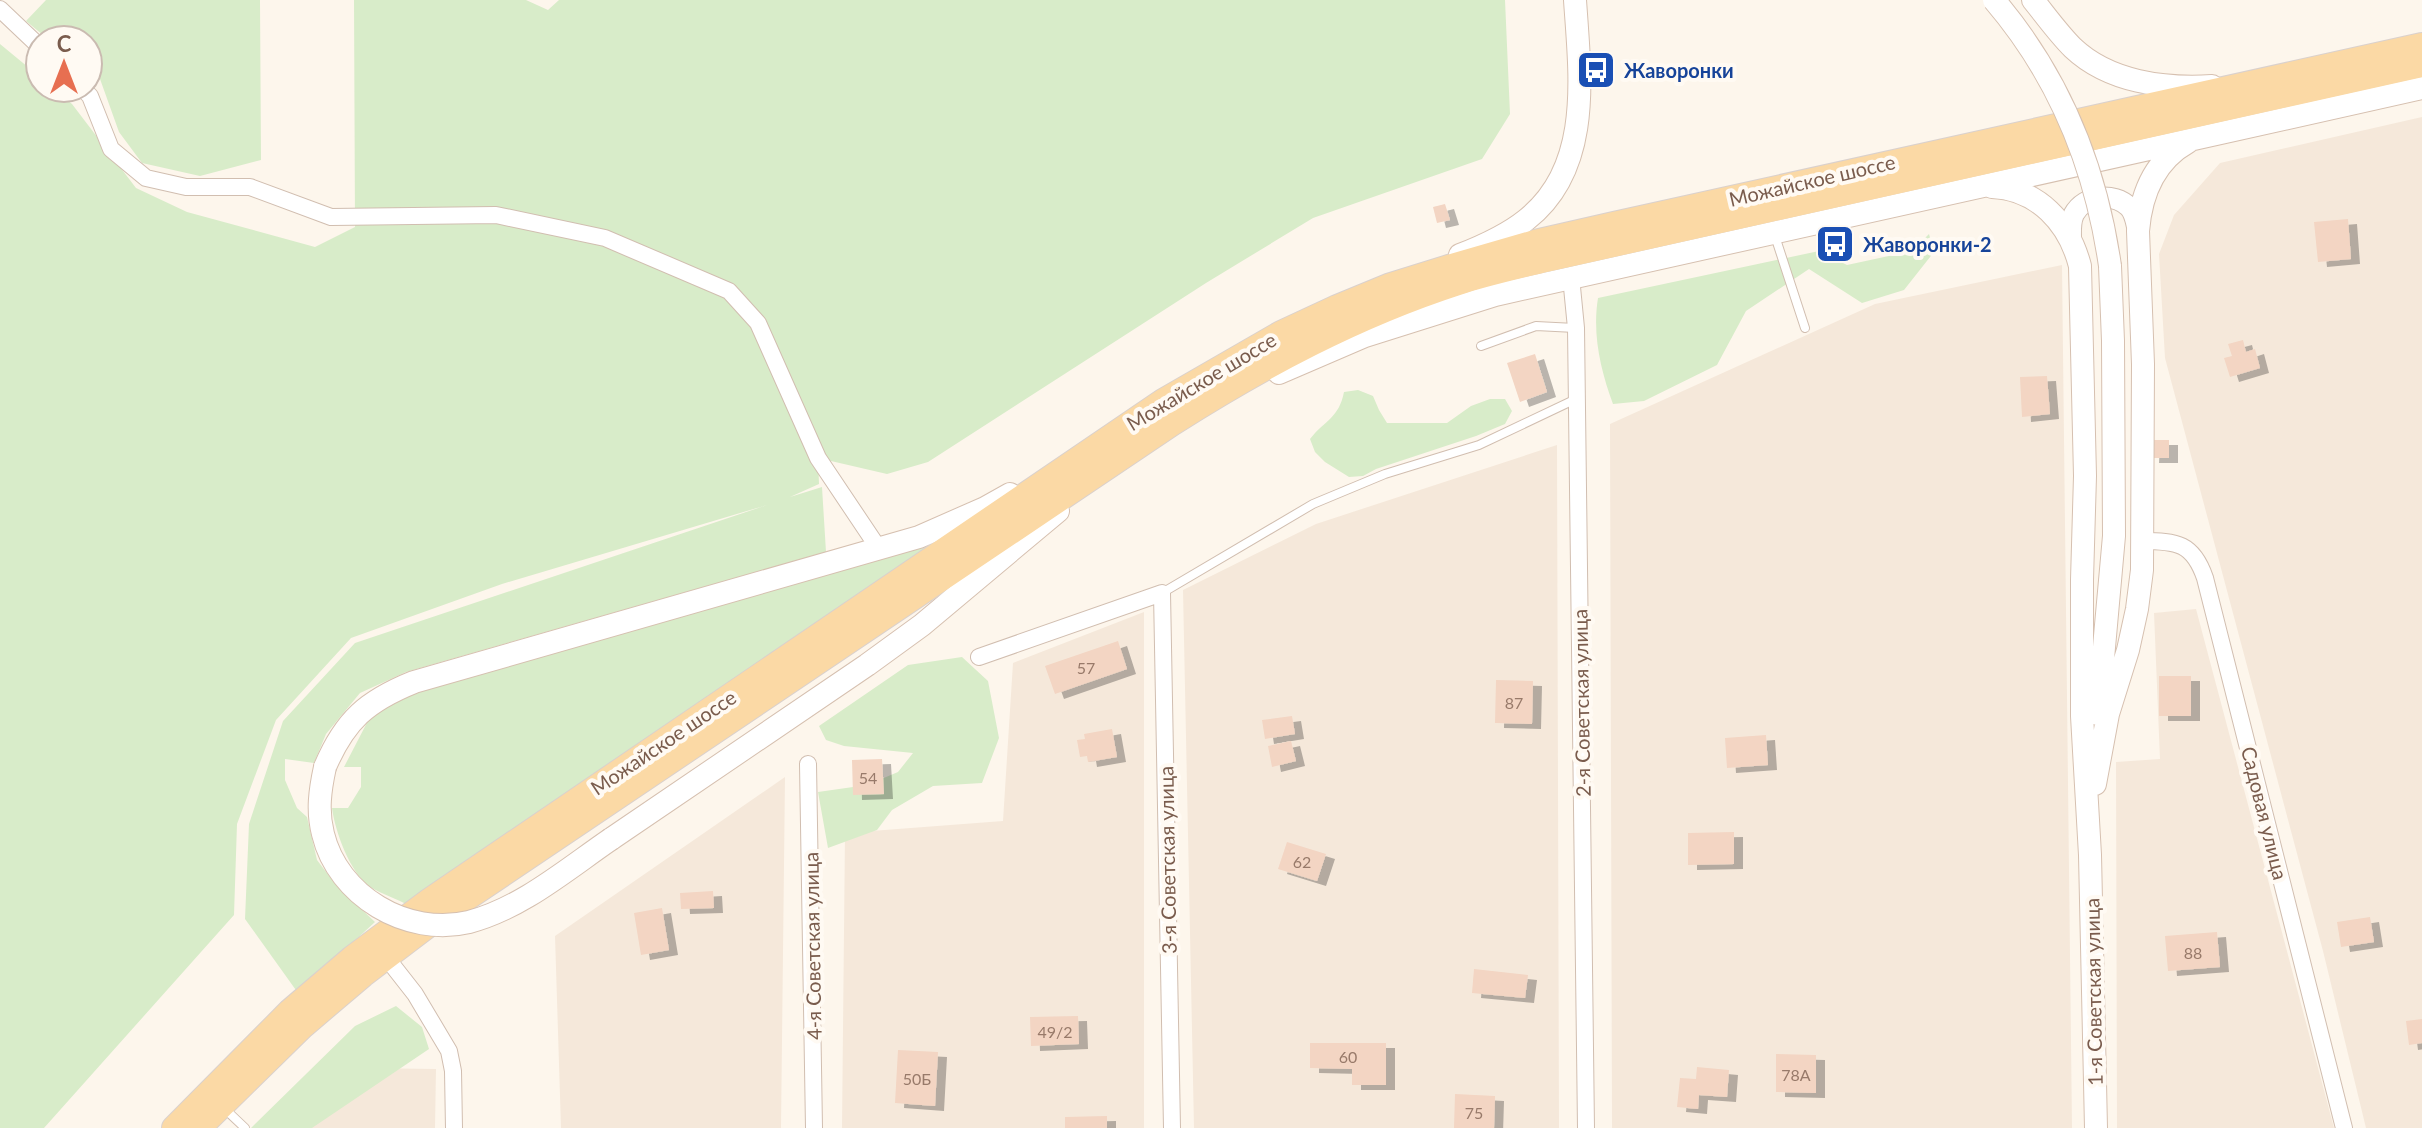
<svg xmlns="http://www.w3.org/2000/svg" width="2422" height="1128" viewBox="0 0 2422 1128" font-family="Lato,sans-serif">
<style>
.residential{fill:#f5e8da}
.green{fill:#d8ecc9}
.building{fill:#f3d5c3;filter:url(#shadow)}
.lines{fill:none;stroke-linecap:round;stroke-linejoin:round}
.service-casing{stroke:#d1beb0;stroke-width:10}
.minor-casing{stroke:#d1beb0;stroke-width:18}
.tertiary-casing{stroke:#d1beb0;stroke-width:22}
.secondary-casing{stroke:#d6c0b0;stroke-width:24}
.primary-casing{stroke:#dad1cd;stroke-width:26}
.service{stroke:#fff;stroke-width:8}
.minor{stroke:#fff;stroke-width:16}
.tertiary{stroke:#fff;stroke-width:20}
.secondary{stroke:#fff;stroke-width:22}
.primary{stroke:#fbd9a5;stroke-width:24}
.secondary-bridge-casing{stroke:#d6c0b0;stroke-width:24;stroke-linecap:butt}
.secondary-bridge{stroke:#fff;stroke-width:22}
.labels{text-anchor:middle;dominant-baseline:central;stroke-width:8;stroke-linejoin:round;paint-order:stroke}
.number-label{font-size:16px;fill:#987a6a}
.transit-label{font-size:20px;font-weight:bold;fill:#164399;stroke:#fffaf3;text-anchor:start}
.street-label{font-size:20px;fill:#7a5c4d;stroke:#fffaf3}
</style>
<defs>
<filter id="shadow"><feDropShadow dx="9" dy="5" stdDeviation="0" flood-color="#0004"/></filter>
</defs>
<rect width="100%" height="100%" fill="#fdf6ec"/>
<!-- residential -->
<path class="residential" d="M2422,117V1128H2366L2323,951L2165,358L2159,254L2174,215L2220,163Z
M2062,265L2072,1128H1612L1610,424L1875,304Z
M1557,445L1559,1128H1194L1183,590L1316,524Z
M2196,609L2334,1128H2117L2116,762L2160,759L2154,613Z
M1144,612V1128H842L845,833L1003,821L1013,663Z
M785,777L781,1128H561L555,936Z
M361,1068L436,1069L435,1128H301Z"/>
<!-- green -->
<path class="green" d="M46,0H260L261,160L200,176L142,163L119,132L100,79L88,70V40H49L26,21Z
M354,0H526L548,10L559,0H1505L1510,114L1482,159L1313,218L1206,283L928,462L887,474L818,458L819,484L790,497L822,487L826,552L406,672L360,693L326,734L314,763L285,759V780L297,808L307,817L317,860L336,885L375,922L298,993L245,919L249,824L283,721L355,643L767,505L502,584L351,638L276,720L237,824L234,915L44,1128H0V44L40,77V88H53L72,104L136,188L187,212L315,247L355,227Z
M1929,234L1934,252L1904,290L1862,303L1809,269L1746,311L1717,365L1644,401L1613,404C1601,371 1592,335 1598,298L1819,251L1847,265L1912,251Z
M1358,390L1373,396L1379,410L1387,423H1447L1471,406L1490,399H1505L1512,411L1505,424L1476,436L1376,469L1363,476L1349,477L1325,462L1315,452L1310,439C1325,420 1339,418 1344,392Z
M948,534L410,906C397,899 382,894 370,887C350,873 335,831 332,808H348L361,787V767H344L371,715L417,689Z
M962,657L988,681L999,738L982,783L933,786L892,810L877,830L828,848L818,792L867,785L898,772L913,753L844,746L826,740L819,726L908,665Z
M396,1006L422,1027L429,1049L312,1128H251L355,1026Z"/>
<!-- building -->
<path class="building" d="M1445,204L1450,220L1437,223L1433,207Z
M2348,219L2351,259L2318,262L2314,222Z
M2243,340L2246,352L2255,349L2260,368L2230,377L2224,358L2232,356L2228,344Z
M1535,354L1547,392L1520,402L1507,363Z
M2047,376L2050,414L2022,417L2020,377Z
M2151,440H2169V458H2150Z
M1118,641L1127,669L1055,694L1045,666Z
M2159,676H2191V716H2159Z
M1496,680L1533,681L1532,724L1495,723Z
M1292,716L1295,734L1265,739L1262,720Z
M1112,729L1117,757L1088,762L1087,756L1080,757L1077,740L1085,739L1084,734Z
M1766,735L1768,765L1727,768L1725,738Z
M1291,741L1296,761L1272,767L1268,746Z
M882,759L884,794L853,795L852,760Z
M1734,832V864L1688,865V833Z
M1287,842L1326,854L1317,881L1278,869Z
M713,891L714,908L681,909L680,893Z
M662,908L669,950L641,955L634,913Z
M2370,917L2374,942L2341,947L2337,922Z
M2217,932L2220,967L2168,971L2165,936Z
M1474,969L1528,975L1525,998L1472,993Z
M1078,1016L1079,1044L1031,1046L1030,1017Z
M2422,1019V1043L2409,1045L2406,1021Z
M1310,1043H1386V1085H1352V1069L1310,1068Z
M898,1050L938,1052L935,1106L895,1103Z
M1776,1054L1816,1055V1093L1776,1092Z
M1697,1067L1729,1070L1727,1097L1699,1095L1698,1109L1677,1107L1680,1078L1696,1079Z
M1455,1094L1495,1096L1494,1128H1454Z
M1107,1116V1128H1065V1117Z"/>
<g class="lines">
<defs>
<path id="service" d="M1774,233L1805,328
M1481,346L1536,326L1575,328
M1162,593L1313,504L1385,474L1479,445L1576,399
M225,1109L245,1128"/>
<path id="minor" d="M0,9L40,47
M82,88L90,96L111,149L146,178L186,187H250L331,217L496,215L605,238L729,291L758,323L818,458L879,549
M1571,277L1576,328L1586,1128
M2142,541C2177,541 2193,543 2205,578L2344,1128
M979,657L1162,593L1172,1128
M808,764L814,1128
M386,957L415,994L449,1051L453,1071L454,1128"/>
<path id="tertiary" d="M2071,239C2071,231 2070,222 2074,214C2084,195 2114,192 2129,207C2135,213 2136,223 2138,231"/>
<path id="secondary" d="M2033,0C2046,16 2058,33 2073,48C2109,82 2164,89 2212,86
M1992,187C2038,189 2069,223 2080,266L2085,476L2082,580V716L2090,855L2096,1128
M1460,255C1483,246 1506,236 1526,220C1593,168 1580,75 1575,0
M1279,373L1365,336L1495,295L2422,88
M2098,714L2114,536L2113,341L2110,266
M325,767C345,720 367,701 414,682L919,537L985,508L1010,494
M2095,784L2108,714L2128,650L2137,609L2142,570L2143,364L2138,231C2141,194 2154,161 2188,142
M611,839L867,665L922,625L1058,511"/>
<path id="primary" d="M174,1128L290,1011L352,958L430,900L1163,401L1281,333L1337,307L1388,286L1452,266L1535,242L1614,224L2422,45
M199,1128L303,1026L363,975L442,915L1173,423C1263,366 1356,316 1458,283C1485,274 1513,268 1541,261L2422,65"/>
</defs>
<!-- service casing -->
<use href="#service" class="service-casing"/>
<!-- minor casing -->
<use href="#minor" class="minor-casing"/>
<!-- tertiary casing -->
<use href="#tertiary" class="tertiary-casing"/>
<!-- secondary casing -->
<use href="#secondary" class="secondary-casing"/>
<!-- primary casing -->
<use href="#primary" class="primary-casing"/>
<!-- service -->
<use href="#service" class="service"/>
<!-- minor -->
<use href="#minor" class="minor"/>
<!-- tertiary -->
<use href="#tertiary" class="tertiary"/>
<!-- secondary -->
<use href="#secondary" class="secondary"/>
<!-- primary -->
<use href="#primary" class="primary"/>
<defs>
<path id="secondary-bridge" d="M1994,0C2059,76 2096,168 2110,266
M325,767C320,790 317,811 323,834C338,896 407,937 469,922C522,908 567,869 611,839"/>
</defs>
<!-- secondary-bridge casing -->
<use href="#secondary-bridge" class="secondary-bridge-casing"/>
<!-- secondary-bridge -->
<use href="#secondary-bridge" class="secondary-bridge"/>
</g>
<!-- icons -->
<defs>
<symbol id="bus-square" viewBox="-11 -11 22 22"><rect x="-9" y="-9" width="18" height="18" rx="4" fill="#1a4fb4" stroke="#fffaf3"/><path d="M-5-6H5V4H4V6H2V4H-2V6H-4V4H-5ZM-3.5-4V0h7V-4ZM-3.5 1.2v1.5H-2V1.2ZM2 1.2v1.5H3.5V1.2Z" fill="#fff"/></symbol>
</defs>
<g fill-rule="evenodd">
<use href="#bus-square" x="1574" y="48" width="44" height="44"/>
<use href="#bus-square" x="1813" y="222" width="44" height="44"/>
</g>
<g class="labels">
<!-- number labels -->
<g class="number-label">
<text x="1086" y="667">57</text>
<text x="1514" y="702">87</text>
<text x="868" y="777">54</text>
<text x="1302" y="861">62</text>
<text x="2193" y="952">88</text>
<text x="1055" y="1031">49/2</text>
<text x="1348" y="1056">60</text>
<text x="1796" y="1074">78А</text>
<text x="917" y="1078">50Б</text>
<text x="1474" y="1112">75</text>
</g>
<!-- transit labels -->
<g class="transit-label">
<text x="1624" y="70">Жаворонки</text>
<text x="1863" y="244">Жаворонки-2</text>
</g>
<!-- street labels -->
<g class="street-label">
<text transform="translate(1812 180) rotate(-13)">Можайское шоссе</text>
<text transform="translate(1201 381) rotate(-31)">Можайское шоссе</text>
<text transform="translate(1581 703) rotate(-91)">2-я Советская улица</text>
<text transform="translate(663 742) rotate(-34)">Можайское шоссе</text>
<text transform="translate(2265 813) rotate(76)">Садовая улица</text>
<text transform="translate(1167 860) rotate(-91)">3-я Советская улица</text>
<text transform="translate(812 946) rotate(-91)">4-я Советская улица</text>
<text transform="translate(2093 992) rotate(-91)">1-я Советская улица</text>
</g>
</g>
<!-- north arrow -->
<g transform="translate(64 64)"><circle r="38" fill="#fffaf3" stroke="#cabbb1" stroke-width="2"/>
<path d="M0-6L14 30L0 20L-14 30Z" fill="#e76f51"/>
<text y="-12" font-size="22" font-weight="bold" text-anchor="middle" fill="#7a5c4d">С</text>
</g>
</svg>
